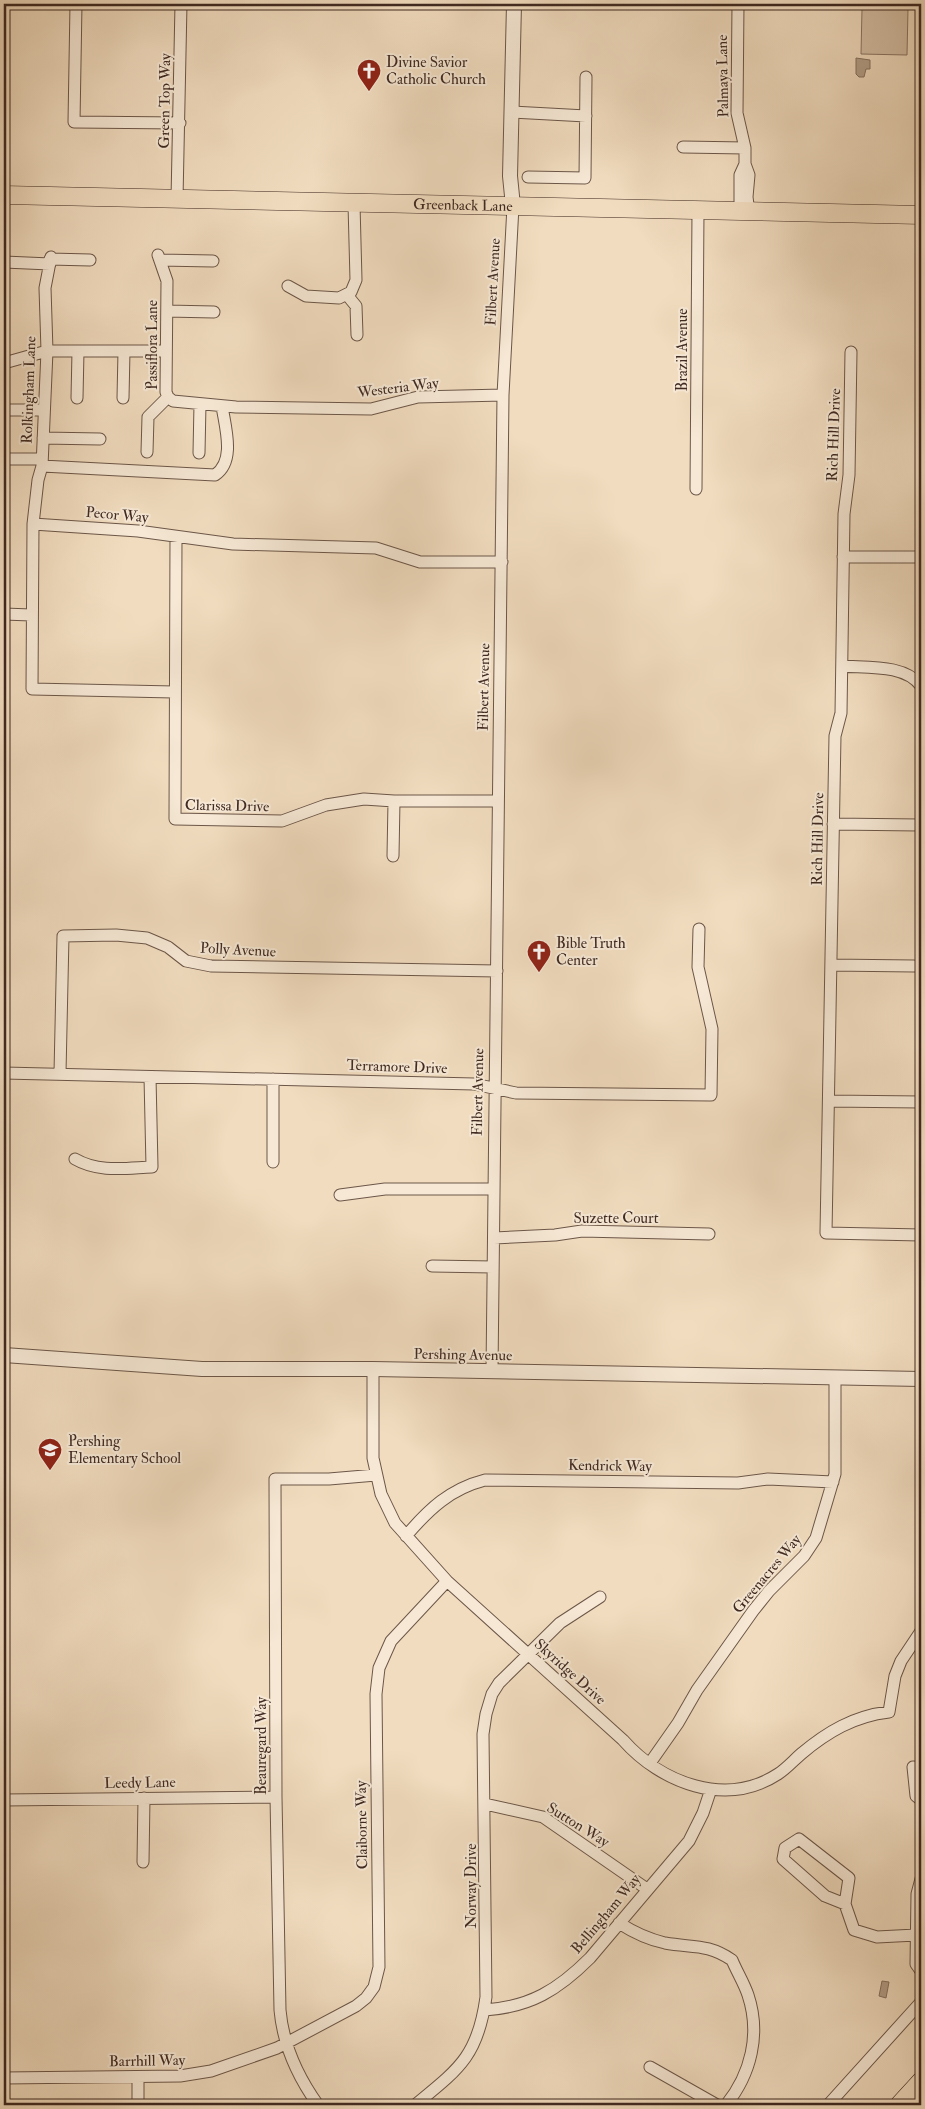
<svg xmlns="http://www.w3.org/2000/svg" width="925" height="2109" viewBox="0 0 925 2109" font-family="'IM FELL Double Pica',serif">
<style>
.green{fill:#d3bea4;stroke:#897462}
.water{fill:#b49f89;stroke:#85705f}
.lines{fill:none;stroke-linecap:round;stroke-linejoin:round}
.minor-casing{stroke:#6c5648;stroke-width:13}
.tertiary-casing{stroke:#6c5648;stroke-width:16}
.primary-casing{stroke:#3f2921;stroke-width:19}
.minor{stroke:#f6e8d5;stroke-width:11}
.tertiary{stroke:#f6e8d5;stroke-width:14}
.primary{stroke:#f1dcbf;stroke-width:18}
.labels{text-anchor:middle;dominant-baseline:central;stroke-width:4;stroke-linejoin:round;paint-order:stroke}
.poi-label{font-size:15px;fill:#3f2921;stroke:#f6e8d5;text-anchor:start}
.street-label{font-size:15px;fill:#3f2921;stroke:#f6e8d5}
</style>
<rect width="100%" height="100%" fill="#f1dcbf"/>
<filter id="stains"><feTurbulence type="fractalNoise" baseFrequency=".004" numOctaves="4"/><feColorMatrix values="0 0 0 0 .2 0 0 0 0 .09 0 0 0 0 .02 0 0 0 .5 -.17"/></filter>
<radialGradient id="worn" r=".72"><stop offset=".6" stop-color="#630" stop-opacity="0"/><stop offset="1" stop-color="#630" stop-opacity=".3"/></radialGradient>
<!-- green -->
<path class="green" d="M862,9H908L907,55L861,54Z"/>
<!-- water -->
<path class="water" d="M856,58L870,60V69H866L864,77H859L856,74Z
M882,1981L889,1982L886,1998L879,1996Z"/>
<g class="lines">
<defs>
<path id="minor" d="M76,4L74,122L180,123
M738,4L737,113L745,148V164L749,175L747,197L749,212
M512,112L586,116
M683,147L745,148
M528,177L585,178L586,77
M177,199L181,4
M740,202V175L745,164
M158,255L167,281L166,392L168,397L173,401L236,407L371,409L418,397L503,395
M50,259L90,260
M160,260L213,261
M4,262L50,264
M288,286L306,296L339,298L351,292L356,280L354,204
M347,295L356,306L357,335
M167,311L214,312
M851,352L849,475L844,514L841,713L835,736L826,1233L921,1235
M4,363L47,351H166
M77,398L78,351
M123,398L124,351
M4,410H44
M43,438L100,439
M147,452L148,417L168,397
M199,453L200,404
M4,459H42
M42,466L215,475C236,461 225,427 222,406
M696,489L698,211
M33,524L38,480L42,466L47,351L45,288L51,257
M176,537L175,819L282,821L326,805L364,799L394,801H497
M843,557H921
M4,614L31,615
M842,666C867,668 905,664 921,686
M174,692L32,689L33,524L138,531L233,544L376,548L420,562H502
M833,824L919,825L921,823
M393,856L394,801
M831,965L914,966
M4,1073L474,1084L516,1093L711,1095L712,1029L698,967L699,929
M60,1073L63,936L116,935L147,938L168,947L186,961L211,966L497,971
M273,1079V1162
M829,1101L921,1102
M75,1159C99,1173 126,1168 152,1167L150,1077
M340,1195L385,1189H494
M494,1238L555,1235L582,1231L709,1234
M432,1266L493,1267
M373,1369V1458L381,1494L395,1523L447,1581L623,1740C661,1783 726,1808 778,1774C786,1769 793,1761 801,1754C827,1732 854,1716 889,1712L895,1676L901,1661L921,1631
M492,1371L503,395L513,206
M406,1536C429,1509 450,1489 485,1480L738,1483L768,1479L833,1482
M650,1763L678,1723L697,1690L753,1611L769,1591L804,1556L816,1538L835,1474V1378
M921,1768L913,1767L916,1796L921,1800
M4,1800L276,1797
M485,1804L543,1817L647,1889
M143,1862L144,1798
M921,1879L917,1894L916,1964L921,1971
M845,1904L825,1896L783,1859L785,1848L799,1839L849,1878L845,1904L854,1930L877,1937L916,1935
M619,1923C633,1932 647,1939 665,1943C692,1948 707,1943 732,1960C737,1972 744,1983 748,1995C761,2034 751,2074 726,2105
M485,2010C530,2007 558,1990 590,1958L689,1841L703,1813L711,1789
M650,2067L717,2105
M138,2077V2105
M4,2078L180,2076L211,2071L277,2048L356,2006L366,1998L374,1987L379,1967L376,1694L379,1668L391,1641L447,1581
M318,2105C298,2077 283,2044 280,2010L276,1797L275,1479H329L376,1475
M415,2105C459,2069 478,2056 486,1997L483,1734L486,1714L492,1694L499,1683L560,1623L600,1597
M828,2105L921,2002"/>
<path id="tertiary" d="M513,206L510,176L514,4
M4,1355L202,1369H373L921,1379"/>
<g id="primary">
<path id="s1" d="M4,195L921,215"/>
<path d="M899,2105L921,2081"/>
</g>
</defs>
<!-- minor casing -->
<use href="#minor" class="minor-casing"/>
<!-- tertiary casing -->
<use href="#tertiary" class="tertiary-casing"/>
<!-- primary casing -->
<use href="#primary" class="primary-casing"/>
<!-- minor -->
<use href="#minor" class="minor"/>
<!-- tertiary -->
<use href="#tertiary" class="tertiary"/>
<!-- primary -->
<use href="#primary" class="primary"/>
</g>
<!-- icons -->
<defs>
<symbol id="church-pin" viewBox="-11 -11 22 30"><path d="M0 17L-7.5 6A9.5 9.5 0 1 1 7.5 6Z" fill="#8f2418" stroke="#f6e8d5"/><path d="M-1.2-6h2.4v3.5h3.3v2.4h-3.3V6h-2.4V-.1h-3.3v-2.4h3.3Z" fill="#fff"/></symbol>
<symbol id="school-pin" viewBox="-11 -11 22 30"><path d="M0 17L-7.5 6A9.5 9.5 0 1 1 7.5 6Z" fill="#8f2418" stroke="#f6e8d5"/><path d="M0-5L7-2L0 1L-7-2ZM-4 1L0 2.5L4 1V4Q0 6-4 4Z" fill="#fff"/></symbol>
</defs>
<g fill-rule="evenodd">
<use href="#church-pin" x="355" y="57" width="28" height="38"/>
<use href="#church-pin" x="525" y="938" width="28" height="38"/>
<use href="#school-pin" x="36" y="1436" width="28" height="38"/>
</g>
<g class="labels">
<!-- poi labels -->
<g class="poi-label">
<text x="386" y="62">Divine Savior<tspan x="386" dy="17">Catholic Church</tspan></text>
<text x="556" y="943">Bible Truth<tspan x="556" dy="17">Center</tspan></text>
<text x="68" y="1441">Pershing<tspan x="68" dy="17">Elementary School</tspan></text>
</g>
<!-- street labels -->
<g class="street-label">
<text transform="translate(723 76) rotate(-91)">Palmaya Lane</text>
<text transform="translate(165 101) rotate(-89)">Green Top Way</text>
<text stroke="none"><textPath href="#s1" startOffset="459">Greenback Lane</textPath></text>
<text transform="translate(493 282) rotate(-87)">Filbert Avenue</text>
<text transform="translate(152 345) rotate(-90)">Passiflora Lane</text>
<text transform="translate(682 350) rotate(-90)">Brazil Avenue</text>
<text transform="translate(398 388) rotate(-7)">Westeria Way</text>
<text transform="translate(29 390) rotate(-88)">Rolkingham Lane</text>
<text transform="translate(834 435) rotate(-88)">Rich Hill Drive</text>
<text transform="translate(117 515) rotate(5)">Pecor Way</text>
<text transform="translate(484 687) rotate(-89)">Filbert Avenue</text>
<text transform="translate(227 806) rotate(1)">Clarissa Drive</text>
<text transform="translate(818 839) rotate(-89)">Rich Hill Drive</text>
<text transform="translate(238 950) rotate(3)">Polly Avenue</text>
<text transform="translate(397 1067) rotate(2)">Terramore Drive</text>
<text transform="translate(478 1092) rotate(-89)">Filbert Avenue</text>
<text x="616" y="1218">Suzette Court</text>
<text transform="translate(463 1355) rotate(1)">Pershing Avenue</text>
<text transform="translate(610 1466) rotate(1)">Kendrick Way</text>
<text transform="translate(767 1574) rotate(-50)">Greenacres Way</text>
<text transform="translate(570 1672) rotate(42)">Skyridge Drive</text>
<text transform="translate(261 1746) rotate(-90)">Beauregard Way</text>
<text transform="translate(140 1783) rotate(-1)">Leedy Lane</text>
<text transform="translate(362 1825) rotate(-91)">Claiborne Way</text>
<text transform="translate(578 1825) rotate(32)">Sutton Way</text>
<text transform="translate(471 1886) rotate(-90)">Norway Drive</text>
<text transform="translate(606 1914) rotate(-50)">Bellingham Way</text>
<text transform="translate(147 2061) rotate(-1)">Barrhill Way</text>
</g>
</g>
<!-- margin -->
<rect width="925" height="2109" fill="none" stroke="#f1dcbf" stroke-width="20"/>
<rect x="5" y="5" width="915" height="2099" fill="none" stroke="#3f2921" stroke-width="2.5"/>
<rect x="10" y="10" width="905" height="2089" fill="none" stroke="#3f2921"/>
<rect width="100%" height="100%" filter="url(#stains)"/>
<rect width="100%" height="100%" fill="url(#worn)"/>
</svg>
